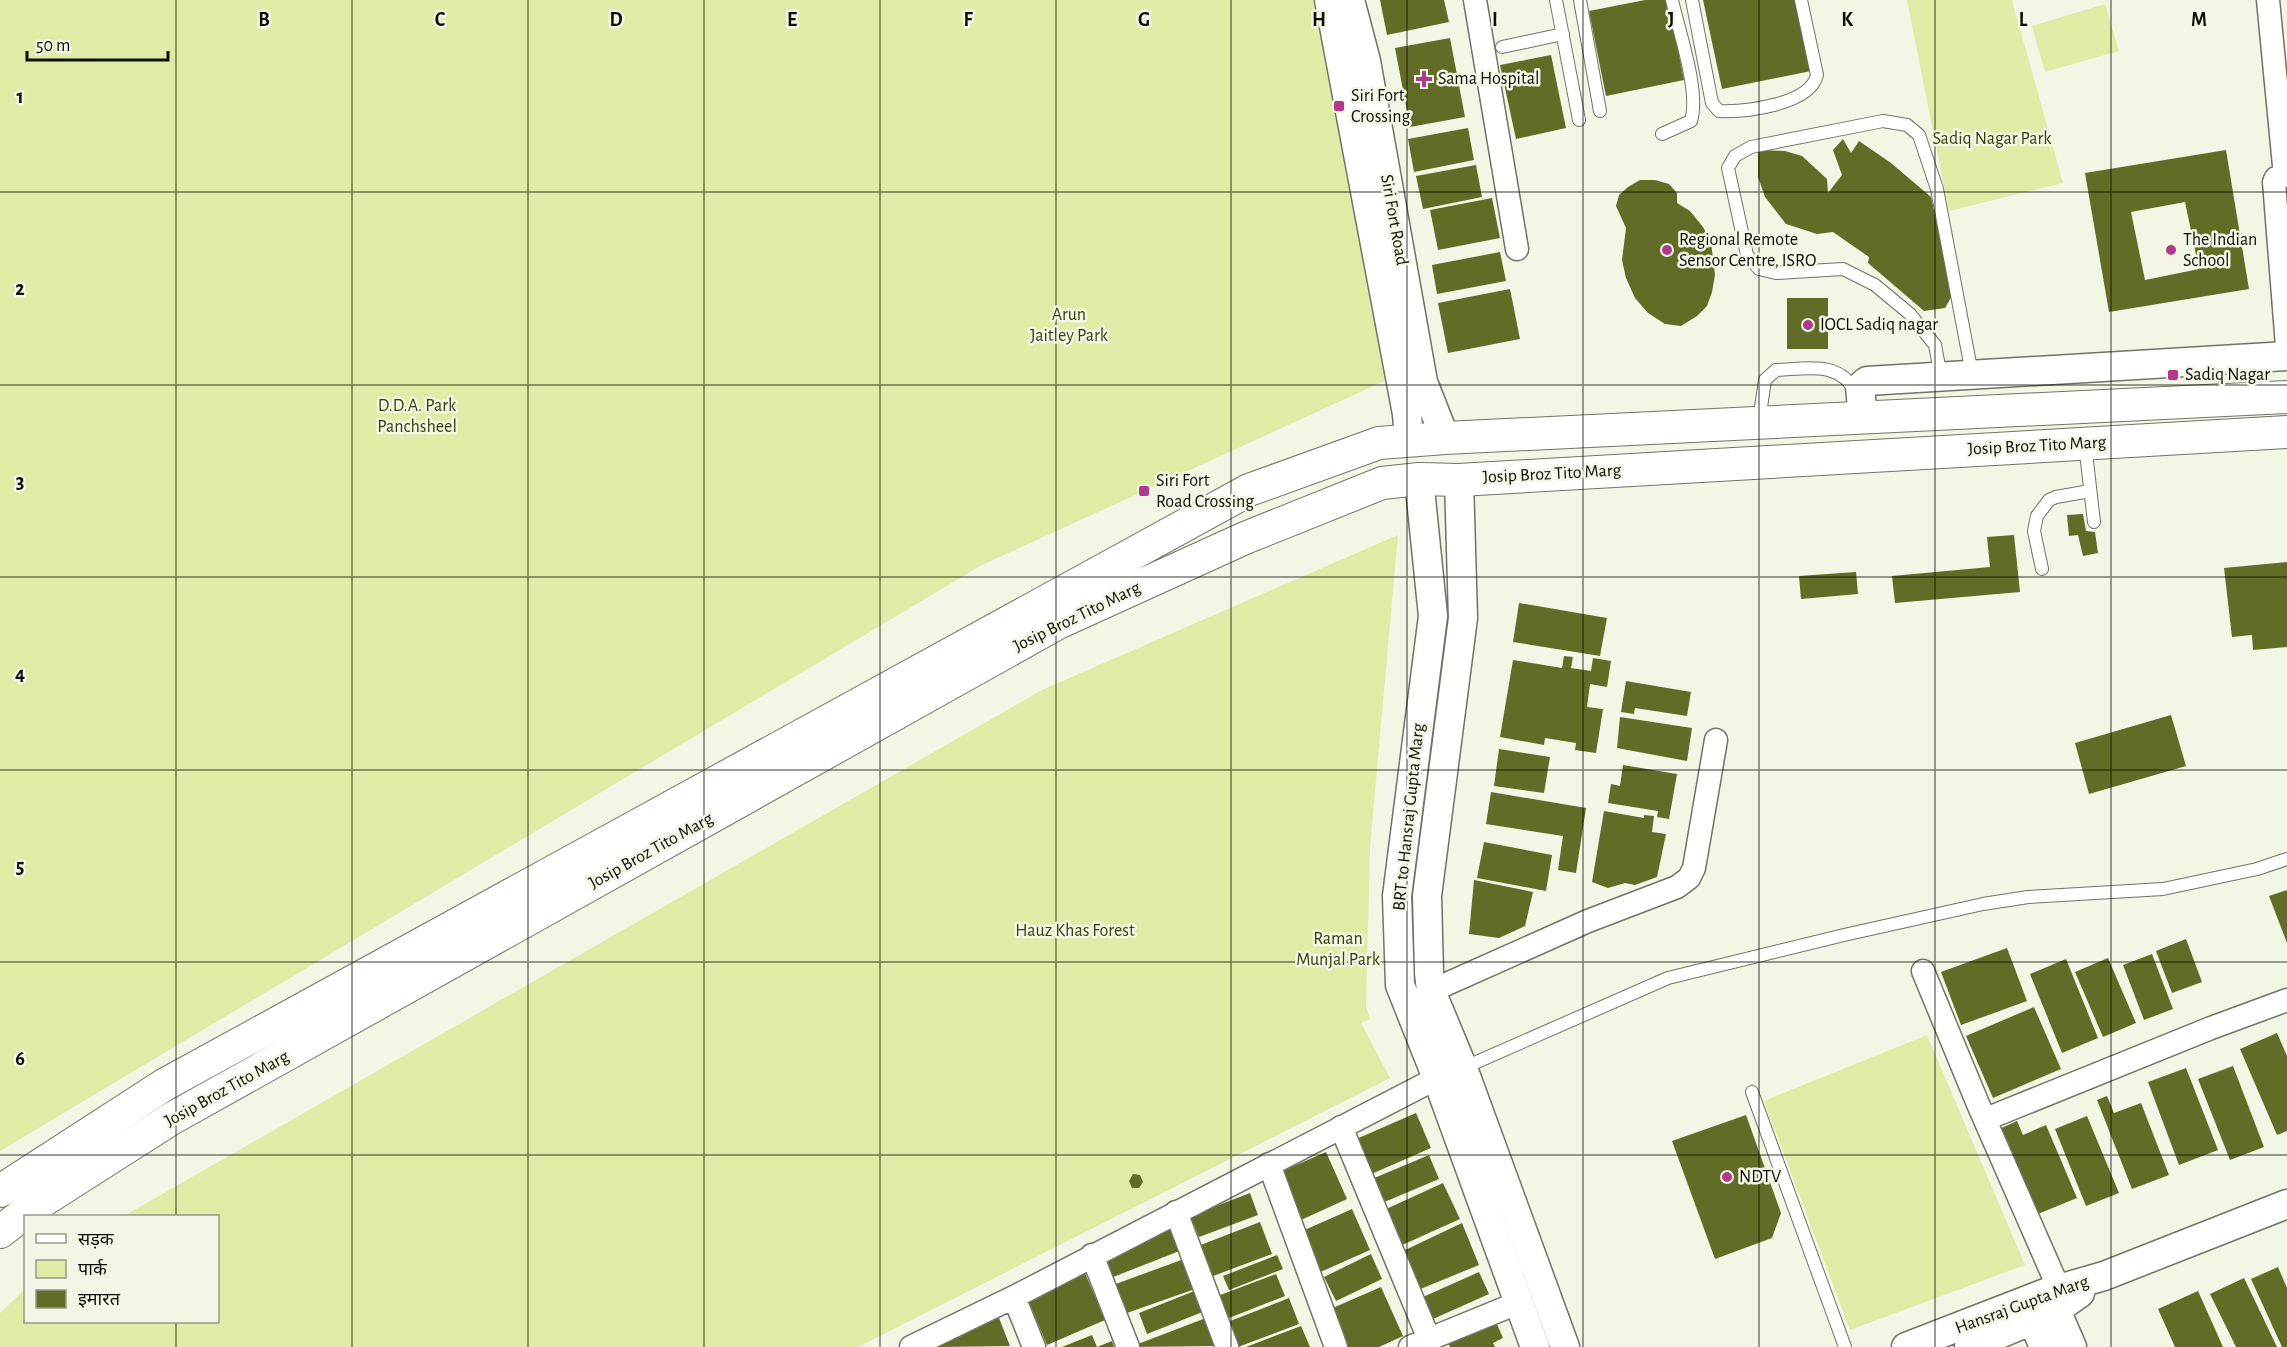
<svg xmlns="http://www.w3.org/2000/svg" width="2287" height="1347" viewBox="0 0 2287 1347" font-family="'Alegreya Sans','Noto Sans Devanagari',sans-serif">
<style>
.green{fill:#deeca6}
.building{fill:#616c26;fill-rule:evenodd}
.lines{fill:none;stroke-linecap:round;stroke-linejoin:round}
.service-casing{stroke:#717465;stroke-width:14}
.minor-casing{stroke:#717465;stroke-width:25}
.tertiary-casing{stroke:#717465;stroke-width:31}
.secondary-casing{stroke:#717465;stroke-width:34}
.service{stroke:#fff;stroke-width:12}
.minor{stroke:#fff;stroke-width:22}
.tertiary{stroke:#fff;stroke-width:28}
.secondary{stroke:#fff;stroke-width:32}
.grid{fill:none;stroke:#0e0f09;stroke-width:1.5;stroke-opacity:0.55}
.poi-dot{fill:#b2388c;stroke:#f2f6e5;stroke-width:2}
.labels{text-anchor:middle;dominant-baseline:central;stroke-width:5;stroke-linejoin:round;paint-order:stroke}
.poi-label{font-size:18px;fill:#0e0f09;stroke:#f2f6e5;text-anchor:start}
.park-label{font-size:18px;fill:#384008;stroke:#f2f6e5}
.street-label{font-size:18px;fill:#0e0f09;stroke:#f2f6e5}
.grid-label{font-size:20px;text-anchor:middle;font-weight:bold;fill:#0e0f09;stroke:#f2f6e5;stroke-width:5;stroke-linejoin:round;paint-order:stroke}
</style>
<rect width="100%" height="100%" fill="#f2f6e5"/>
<!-- green -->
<path class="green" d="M0,0H1313L1391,378L980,566L0,1151Z
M1907,0H2012L2063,183L1949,211Z
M2105,4L2119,51L2045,72L2032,26Z
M1398,535L1370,847L1366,1006L1370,1019L1361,1023L1390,1078L858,1347H0V1313L25,1289L26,1322H218V1216H124L1042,690Z
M1927,1035L2025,1265L1850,1330L1764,1101Z"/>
<!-- building -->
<path class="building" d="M1380,0H1444L1449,22L1387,35Z
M1645,0H1668L1684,80L1606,96L1589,11Z
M1703,0H1796L1811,71L1722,89Z
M1450,38L1465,117L1410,127L1395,48Z
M1551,55L1566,128L1516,139L1500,65Z
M1468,128L1474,160L1414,172L1408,139Z
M1843,139L1851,153L1859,141L1891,163L1931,197L1953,294L1945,308L1924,311L1868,263L1869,257L1833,232L1817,234L1786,224L1765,197L1758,177V150L1785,151L1802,156L1827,179L1828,193L1842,175L1833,150Z
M2226,150L2249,289L2109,312L2085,173ZM2185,202L2199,269L2145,280L2131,212Z
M1476,165L1482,197L1423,209L1416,176Z
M1640,180H1655L1669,184L1677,193V203L1690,211L1703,227L1711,242L1715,275L1712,292L1707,306L1697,316L1681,326L1665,324L1648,313L1635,298L1626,278L1622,260L1626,228L1616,206L1619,195L1628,187Z
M1492,198L1500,238L1438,250L1430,210Z
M1500,252L1506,281L1437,294L1432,265Z
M1510,289L1520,339L1448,353L1438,303Z
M1787,298H1828V349H1787Z
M2083,514L2086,531L2095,532L2098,553L2083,556L2078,535L2069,536L2067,515Z
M2014,535L2020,592L1895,603L1892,576L1990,567L1987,537Z
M2287,562V647L2253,650L2252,635L2232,637L2224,568Z
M1856,572L1858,594L1801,599L1799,576Z
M1519,603L1607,618L1600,656L1513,642Z
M1564,656L1573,657L1571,668L1591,671L1593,658L1611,661L1607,687L1590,684L1587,707L1603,709L1596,753L1575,750L1576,743L1545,738L1544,745L1500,737L1513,660L1562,668Z
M1626,681L1691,692L1687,716L1635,708L1634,714L1621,712Z
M2171,715L2186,766L2089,794L2075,743Z
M1620,717L1692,728L1687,761L1617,748Z
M1499,749L1550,757L1544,793L1494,786Z
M1623,765L1677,774L1669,819L1657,817L1658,811L1608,803L1611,784L1620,786Z
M1491,792L1586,808L1576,873L1558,870L1563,836L1486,824Z
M1604,811L1644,818V815L1654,816L1652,832L1666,834L1657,877L1635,885L1625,883L1608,888L1592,882Z
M1484,842L1552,855L1546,891L1477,878Z
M1474,880L1533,892L1525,926L1499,938L1469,934Z
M2287,890V943L2269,896Z
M2186,939L2202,982L2172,993L2156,951Z
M2007,948L2027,1001L1961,1025L1941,972Z
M2152,954L2173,1009L2144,1020L2123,965Z
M2108,958L2136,1023L2103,1037L2075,972Z
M2066,959L2098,1038L2062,1053L2030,974Z
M2034,1007L2061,1069L1993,1098L1966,1036Z
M2277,1033L2287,1056V1131L2277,1135L2240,1049Z
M2233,1066L2264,1147L2230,1160L2198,1079Z
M2186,1068L2218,1150L2179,1165L2148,1082Z
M2107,1096L2114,1113L2141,1103L2169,1175L2132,1189L2097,1100Z
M1416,1113L1431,1148L1369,1175L1354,1140Z
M1746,1115L1781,1213L1772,1238L1715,1259L1672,1141Z
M2087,1116L2119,1193L2086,1206L2055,1129Z
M2017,1121L2023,1135L2046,1125L2077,1198L2033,1216L1997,1130Z
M1326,1152L1347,1199L1301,1220L1280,1172Z
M1429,1155L1439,1179L1382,1203L1372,1179Z
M1133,1174L1140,1175L1143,1182L1139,1188H1132L1129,1181Z
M1443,1183L1460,1219L1400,1246L1384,1210Z
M1250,1193L1258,1215L1199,1237L1190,1216Z
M1352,1209L1370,1250L1316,1274L1298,1233Z
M1260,1222L1272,1254L1205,1279L1193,1248Z
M1462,1223L1479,1265L1418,1290L1401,1252Z
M1173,1227L1182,1250L1108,1279L1100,1256Z
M1371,1254L1382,1279L1336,1301L1324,1277Z
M1277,1255L1283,1269L1229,1290L1223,1276Z
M1184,1259L1195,1289L1124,1314L1113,1285Z
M2278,1267L2287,1288V1347H2282L2251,1279Z
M1479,1272L1489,1294L1433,1319L1423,1297Z
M1085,1273L1105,1320L1047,1345L1027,1297Z
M1276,1274L1285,1296L1224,1320L1215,1297Z
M2244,1278L2277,1347H2236L2210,1294Z
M1381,1287L1403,1336L1379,1347H1344L1328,1310Z
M1197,1290L1205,1311L1147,1334L1139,1313Z
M2198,1291L2223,1347H2175L2158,1309Z
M1289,1298L1299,1324L1238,1347H1229L1220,1325Z
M999,1318L1010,1346L939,1347L937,1342Z
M1206,1318L1216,1346L1130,1347Z
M1496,1322L1503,1338L1493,1343L1495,1347H1450L1448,1343Z
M1301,1326L1310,1347H1246Z
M1092,1335L1097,1347L1112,1341L1114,1347H1062Z"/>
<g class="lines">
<defs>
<path id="service" d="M1556,0L1579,120
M1580,0L1600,111
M1692,0L1712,103L1719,111C1745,112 1810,105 1817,75L1801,0
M1502,47L1563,34
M1662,134L1691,121C1700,91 1679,32 1672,0
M1941,377L1935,345L1910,314L1875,285L1843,269L1776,273L1759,269L1747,255L1728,168L1735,156L1751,147L1883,121L1907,125L1919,135L1937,189L1972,374
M1759,421L1765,380L1776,370C1806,369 1840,360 1856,393
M2085,444L2094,522
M2042,569L2034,531L2037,516L2049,500L2056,497L2090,491
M1463,1068L1668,978L1844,935L1983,904L2028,897L2163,889L2257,869L2287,859
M1752,1092L1845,1347"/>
<path id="minor" d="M1475,0L1517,249
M2268,0L2285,176
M2287,175L2276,178L2274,182L2287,346
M1923,971L1978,1104L2059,1289
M1431,991L1588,921L1677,887L1689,878L1694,868L1716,740
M1986,1119L2211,1028L2287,1000
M1341,1127L1429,1339
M1269,1164L1336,1347
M1176,1212L1227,1347
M1092,1255L1128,1347
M1014,1297L1034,1347
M911,1347L1014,1297L1437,1078L1453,1072
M1410,1347L1520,1302"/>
<path id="tertiary" d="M1329,0L1407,414L1409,440
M1350,0L1366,61L1423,382L1445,438
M1863,418L1860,387L1867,381L2287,356
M1419,479L1433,616L1397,896L1400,985L1437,1078L1535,1347
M1459,480L1463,618L1427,896L1429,973L1431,991L1463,1068L1565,1347
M2049,1294L2072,1347
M2026,1305L2044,1347
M1906,1347L2048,1292L2104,1276L2287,1204
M1969,1347L2056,1310L2080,1293"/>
<path id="secondary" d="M0,1191L164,1085L1249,490L1379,443L1445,438L2287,397
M0,1232L30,1209L171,1119L1058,623L1245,538L1382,483L1419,479L1459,480L2287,432"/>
</defs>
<!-- service casing -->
<use href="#service" class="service-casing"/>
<!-- minor casing -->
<use href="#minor" class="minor-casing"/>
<!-- tertiary casing -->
<use href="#tertiary" class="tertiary-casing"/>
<!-- secondary casing -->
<use href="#secondary" class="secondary-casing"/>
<!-- service -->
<use href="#service" class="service"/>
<!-- minor -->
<use href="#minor" class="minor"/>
<!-- tertiary -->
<use href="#tertiary" class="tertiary"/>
<!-- secondary -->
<use href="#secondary" class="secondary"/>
</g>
<!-- grid -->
<path class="grid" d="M176,0V1216M352,0V1347M528,0V1347M704,0V1347M880,0V1347M1056,0V1347M1231,0V1347M1407,0V1347M1583,0V1347M1759,0V1347M1935,0V1347M2111,0V1347M0,192H2287M0,385H2287M0,577H2287M0,770H2287M0,962H2287M0,1155H2287M176,1322V1347"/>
<!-- markers -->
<g class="poi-dot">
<path d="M1421 70h6v6h6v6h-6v6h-6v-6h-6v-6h6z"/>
<rect x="1333" y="100" width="12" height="12" rx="3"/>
<circle cx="1667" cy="250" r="6"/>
<circle cx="2171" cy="250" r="6"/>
<circle cx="1808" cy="325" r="6"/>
<rect x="2167" y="369" width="12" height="12" rx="3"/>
<rect x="1138" y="485" width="12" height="12" rx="3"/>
<circle cx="1727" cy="1177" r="6"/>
</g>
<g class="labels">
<!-- poi labels -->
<g class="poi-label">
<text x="1438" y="79">Sama Hospital</text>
<text x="1351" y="96">Siri Fort<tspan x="1351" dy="21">Crossing</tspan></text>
<text x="1679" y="240">Regional Remote<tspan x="1679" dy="21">Sensor Centre, ISRO</tspan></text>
<text x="2183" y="240">The Indian<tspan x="2183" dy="21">School</tspan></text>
<text x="1820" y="325">IOCL Sadiq nagar</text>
<text x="2185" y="375">Sadiq Nagar</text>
<text x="1156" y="481">Siri Fort<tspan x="1156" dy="21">Road Crossing</tspan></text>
<text x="1739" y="1177">NDTV</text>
</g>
<!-- park labels -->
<g class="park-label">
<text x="1992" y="139">Sadiq Nagar Park</text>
<text x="1069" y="315">Arun<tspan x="1069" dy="21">Jaitley Park</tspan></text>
<text x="417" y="406">D.D.A. Park<tspan x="417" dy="21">Panchsheel</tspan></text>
<text x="1075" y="931">Hauz Khas Forest</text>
<text x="1338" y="939">Raman<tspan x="1338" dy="21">Munjal Park</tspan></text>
</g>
<!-- street labels -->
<g class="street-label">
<text transform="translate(1394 220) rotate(80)">Siri Fort Road</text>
<text transform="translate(2037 446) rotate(-3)">Josip Broz Tito Marg</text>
<text transform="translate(1552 474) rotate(-3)">Josip Broz Tito Marg</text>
<text transform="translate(1077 617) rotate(-26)">Josip Broz Tito Marg</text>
<text transform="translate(1409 817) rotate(-84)">BRT to Hansraj Gupta Marg</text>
<text transform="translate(651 851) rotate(-29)">Josip Broz Tito Marg</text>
<text transform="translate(227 1089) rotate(-29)">Josip Broz Tito Marg</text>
<text transform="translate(2022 1305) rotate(-20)">Hansraj Gupta Marg</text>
</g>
</g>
<g class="grid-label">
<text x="264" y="26">B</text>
<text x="440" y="26">C</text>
<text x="616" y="26">D</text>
<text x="792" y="26">E</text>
<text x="968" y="26">F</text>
<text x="1144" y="26">G</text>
<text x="1319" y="26">H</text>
<text x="1495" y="26">I</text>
<text x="1671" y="26">J</text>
<text x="1847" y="26">K</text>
<text x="2023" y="26">L</text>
<text x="2199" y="26">M</text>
<text x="20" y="103">1</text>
<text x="20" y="295">2</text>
<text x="20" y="488">3</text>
<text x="20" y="680">4</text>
<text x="20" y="873">5</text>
<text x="20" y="1065">6</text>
</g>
<!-- legend -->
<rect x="24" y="1215" width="195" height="108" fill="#f2f6e5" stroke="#979a8d" stroke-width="1.5"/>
<rect x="36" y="1234" width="30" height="9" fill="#ffffff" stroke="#979a8d" stroke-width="1.5"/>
<text x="78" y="1245" font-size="18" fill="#0e0f09">सड़क</text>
<rect x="36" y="1260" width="30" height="18" fill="#deeca6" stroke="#979a8d" stroke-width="1.5"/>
<text x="78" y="1275" font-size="18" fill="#0e0f09">पार्क</text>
<rect x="36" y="1290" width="30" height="18" fill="#616c26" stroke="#979a8d" stroke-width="1.5"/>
<text x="78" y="1305" font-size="18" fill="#0e0f09">इमारत</text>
<!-- scale -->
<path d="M27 51v9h141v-9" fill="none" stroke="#0e0f09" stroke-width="3"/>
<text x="36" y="51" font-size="18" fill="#0e0f09" stroke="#f2f6e5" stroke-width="4.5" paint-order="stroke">50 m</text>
</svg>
